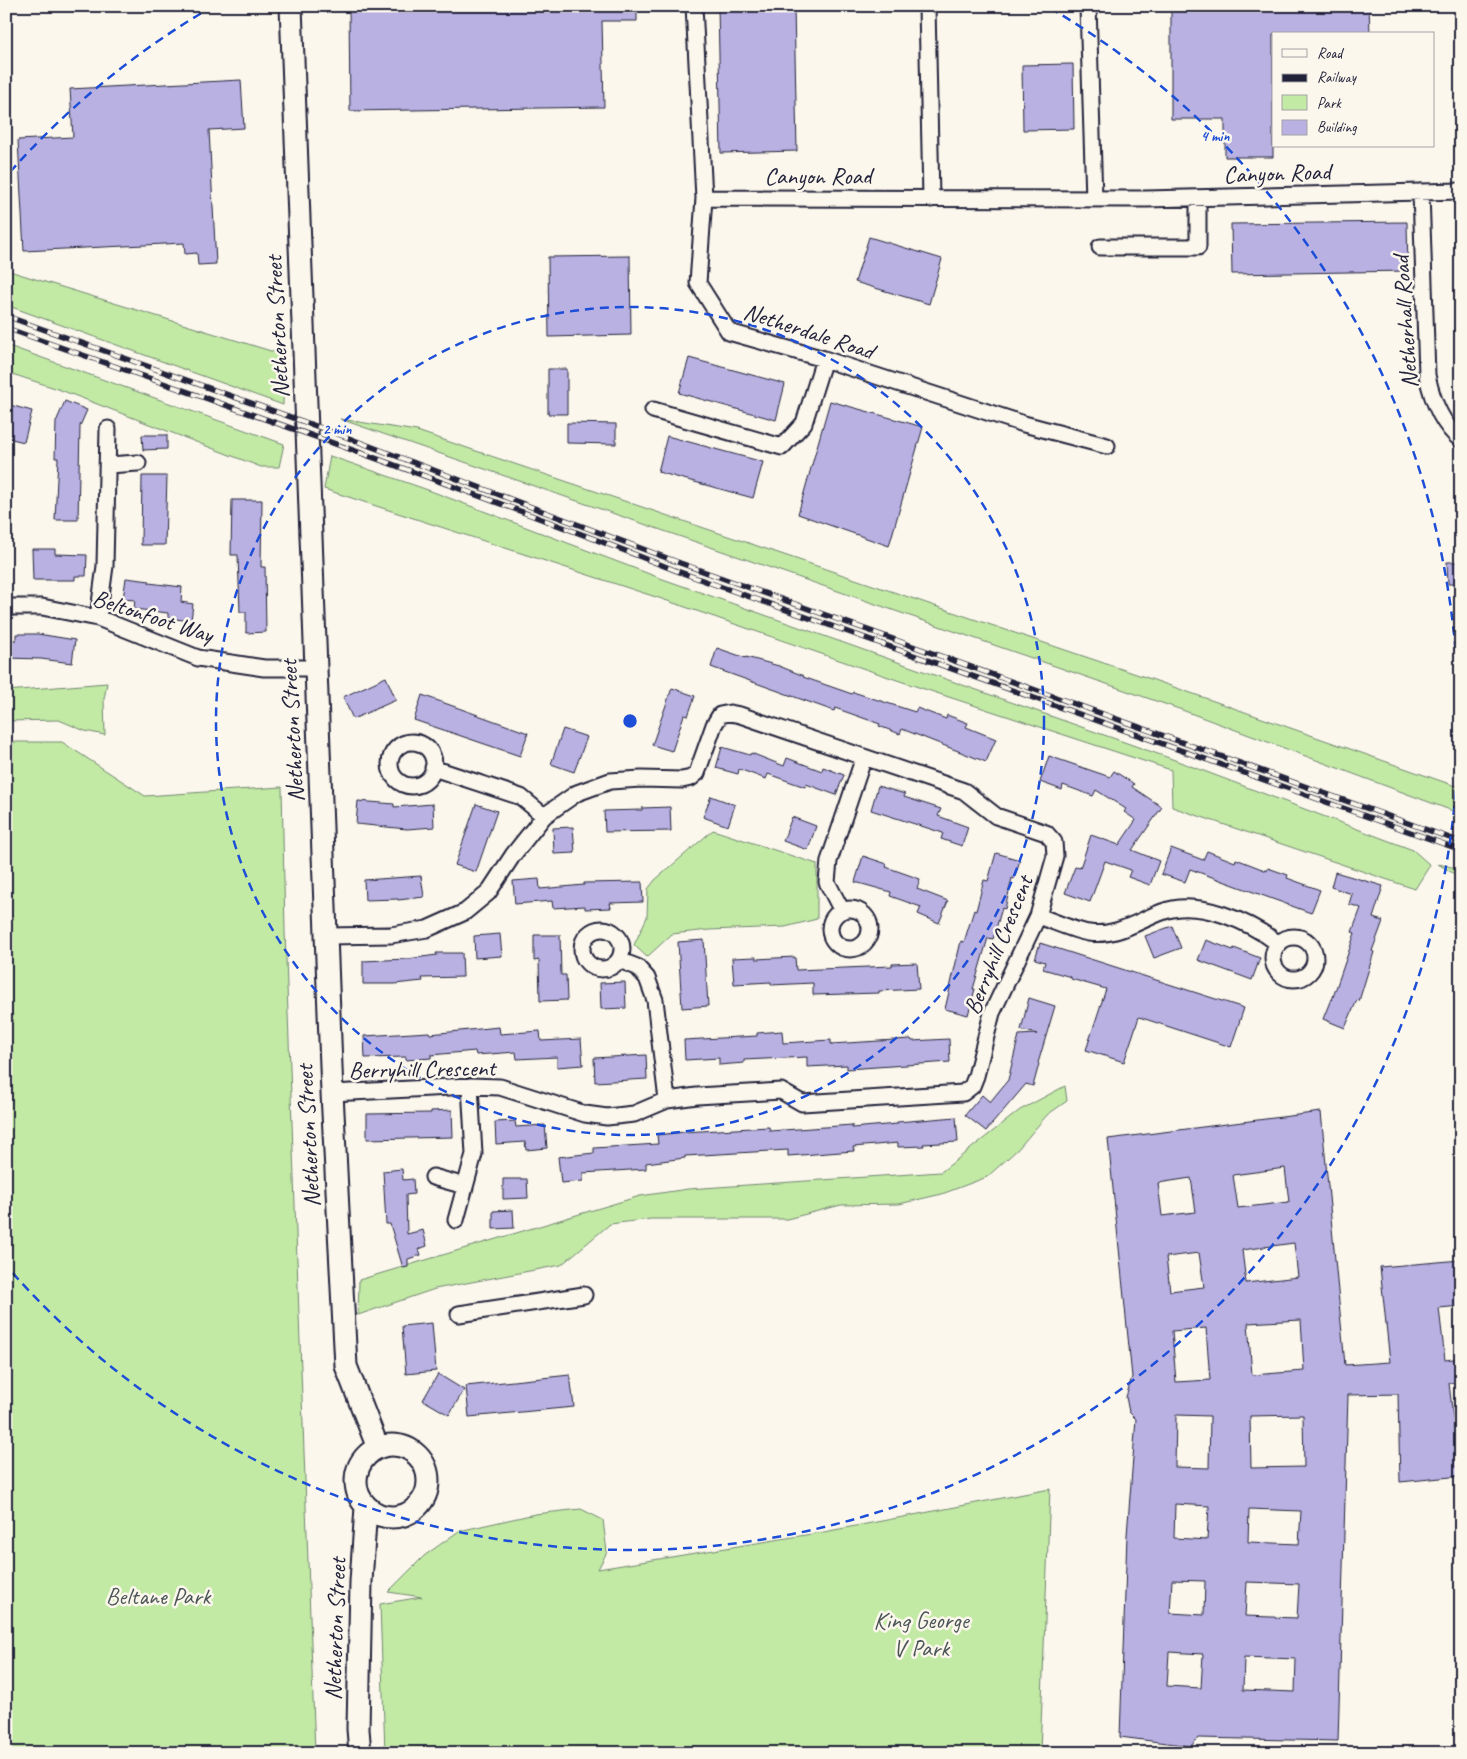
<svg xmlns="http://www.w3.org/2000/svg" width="1467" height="1759" viewBox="0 0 1467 1759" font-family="Caveat,sans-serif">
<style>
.green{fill:#c2eaa5;stroke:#728670}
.building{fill:#b8b1e2;stroke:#22223b;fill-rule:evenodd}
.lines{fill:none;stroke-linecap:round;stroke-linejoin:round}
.street-casing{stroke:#22223b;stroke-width:19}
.secondary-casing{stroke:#22223b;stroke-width:25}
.street{stroke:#fbf7ec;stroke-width:15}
.secondary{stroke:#fbf7ec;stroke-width:21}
.rail-casing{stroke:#22223b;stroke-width:5.5}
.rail{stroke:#fbf7ec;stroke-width:4;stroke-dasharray:11;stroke-linecap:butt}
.ring{fill:none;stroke:#1d4ed8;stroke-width:2.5;stroke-dasharray:9 6}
.labels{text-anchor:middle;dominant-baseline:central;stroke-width:5;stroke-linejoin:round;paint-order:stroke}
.street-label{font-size:24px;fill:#22223b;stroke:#fbf7ec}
.park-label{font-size:24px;fill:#4a5456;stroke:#fbf7ec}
.centre{fill:#1d4ed8;stroke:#fbf7ec;stroke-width:2.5}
.ring-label{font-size:15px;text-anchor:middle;font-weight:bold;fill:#1d4ed8;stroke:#fbf7ec;stroke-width:5;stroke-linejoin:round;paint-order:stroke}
</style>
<rect width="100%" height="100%" fill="#fbf7ec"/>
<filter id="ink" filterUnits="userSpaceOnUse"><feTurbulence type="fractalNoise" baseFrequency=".02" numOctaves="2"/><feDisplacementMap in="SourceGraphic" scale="10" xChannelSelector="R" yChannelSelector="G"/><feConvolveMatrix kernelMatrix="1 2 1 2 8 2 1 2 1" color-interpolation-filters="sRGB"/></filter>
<g filter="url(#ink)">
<!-- green -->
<path class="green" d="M6,270L284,355L283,405L6,305Z
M6,345L284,444L279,467H261L58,389L6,372Z
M340,419L417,431L1151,679L1461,788V814L1182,710Z
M330,456L428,490L660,578L1172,759L1413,850L1430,865L1415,889L1172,807L1171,770L900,681L662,599L324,489Z
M107,683L104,699L105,735L85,731L59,720L6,721V691Z
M6,742H62L145,796L282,787L285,931L315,1753H6Z
M713,830L817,864V919L785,927L709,930L672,934L647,957L634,945L647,917L648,889L655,880Z
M1438,864L1461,869V878Z
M1065,1086L1067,1101L1047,1115L1018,1149L987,1177L942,1194L899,1204L841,1205L787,1219H651L610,1224L561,1265L435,1289L358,1315L359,1280L640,1196L688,1189L941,1172L1020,1110Z
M1050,1489L1040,1753H385L380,1604L422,1597L388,1592L424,1556L459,1531L535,1514L581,1509L603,1520L607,1552L598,1569L824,1532Z"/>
<!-- building -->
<path class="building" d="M349,6H637V21H602L604,107L350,111Z
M718,6H794L797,151L721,153Z
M1171,6H1369L1370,34H1273V157H1225V119H1171Z
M1073,64L1074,129L1023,130L1022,65Z
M241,80L244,128L209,130L216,264L198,265L197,253L185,254L184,243L24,251L18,140L73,137L70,89Z
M1407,222L1408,271L1232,274L1231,224Z
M869,237L942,259L929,304L855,282Z
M630,256L631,335L549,337L548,257Z
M689,358L785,384L776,420L679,393Z
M548,369H567V414H548Z
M65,401L87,410L80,426L78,520H55L58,458H55L56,422Z
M830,401L923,427L889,546L798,514Z
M6,404L32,411L24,442L8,438L9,432L6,431Z
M567,423L616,424V444L567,443Z
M142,435H167V449L143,450Z
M667,436L763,462L753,498L658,472Z
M142,476H167L165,545H141Z
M232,500H262L261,567H265L266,632L246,633V612H240L238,555H231Z
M32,549H55V554L87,555L86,576H75V580H33Z
M1447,562H1461V584H1448Z
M126,578L150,581L149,583L182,587L181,602L193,604L191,621L168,618V613L134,609L135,600L123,599Z
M16,634H38L75,640L72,663L41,659L6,658V640H16Z
M717,648L746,658V657L779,666L804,676L803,677L852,694L853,692L915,712L917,708L946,719L947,715L968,723L966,727L996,739L986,762L902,729L900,734L879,726L880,724L835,708L834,711L711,667Z
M386,677L396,700L353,719L343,697Z
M672,688L695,696L688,716L684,715L672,751L652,745Z
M422,695L528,733L520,756L414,720Z
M563,729L587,737L574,772L551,764Z
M722,747L750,755L751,753L784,766L787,758L822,771L823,767L844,775L836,795L806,784L805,787L768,774L766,779L739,769L738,774L716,768Z
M1049,756L1110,777L1114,771L1134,784L1132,787L1162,807L1132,850L1159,861L1150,885L1128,877L1131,870L1105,861L1090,902L1065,893L1075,867L1080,868L1091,835L1119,845L1136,820L1124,812L1126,809L1096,790L1093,796L1063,785L1062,790L1040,782Z
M878,786L905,794L904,797L941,809L938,816L968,827L962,846L941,839L943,833L871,810Z
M711,796L735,805L728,826L703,817Z
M358,801L394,804V807L433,804L434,827L407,829L356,824Z
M476,804L497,811L476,872L455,865Z
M670,807L671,831L605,832L604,811L642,810V808Z
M792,817L816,826L808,850L783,841Z
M573,827L575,853L554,854L553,828Z
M1171,848L1203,860L1207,851L1235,862L1236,859L1267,871L1268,868L1288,875L1287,878L1320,890L1311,913L1190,869L1185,882L1161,874Z
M996,853L1020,860L1014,879L1012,878L1005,909L1002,908L993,939L988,938L973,989H975L968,1015L945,1009L961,941L964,942L974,910L976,911L984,880L988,881Z
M863,856L887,864L886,867L920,879L917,889L948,901L939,923L918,914L921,907L890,896L891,892L855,882Z
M1335,872L1383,886L1373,918L1383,921L1372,951L1374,952L1359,1001L1357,1000L1345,1028L1323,1019L1331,999L1332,1000L1355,933L1352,932L1361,908L1349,904L1352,894L1331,887Z
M421,876L424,897L398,900V899L365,900L364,880Z
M539,879L540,889L584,885V883L642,882L643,902L610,903L611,908L585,909V906L553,908L552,901L515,904L513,881Z
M1172,926L1181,948L1154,958L1145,936Z
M500,934L502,956L475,958L474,936Z
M534,935H560L561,975H566L567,1000L540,1001L539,960L534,961Z
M704,940L708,1006L682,1008L678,942Z
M1206,940L1233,950L1234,948L1260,958L1252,980L1198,960Z
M1040,943L1244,1008L1231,1047L1139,1017L1124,1062L1086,1050L1106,989L1071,979V977L1043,969L1045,962L1035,959Z
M436,953H462L463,977L422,978L423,981L394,984H363V961L407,959L437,955Z
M756,957V959L795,957L796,970L892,966V964L917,963L919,989L879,991V993L813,995V983L771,985V982L734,984L732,958Z
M625,982L626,1008L601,1009L600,983Z
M1029,998L1055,1006L1038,1063L1039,1064L1033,1086L1026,1084L986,1131L965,1115L982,1095L990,1102L1008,1080L1019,1035L1037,1034L1021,1030Z
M499,1027L500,1034L540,1031L541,1041L581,1039L583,1065L557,1067V1057L517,1059L516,1052L476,1055L475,1051L431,1055V1058L406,1060V1057L365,1058L364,1036L429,1032L430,1034Z
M782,1031L783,1043L831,1040V1044L911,1039L912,1041L949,1039L950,1062L847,1069V1065L807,1067V1057L744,1060V1063L719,1065V1058L685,1060L684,1040L757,1036V1033Z
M646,1055L647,1079L595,1082L594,1058Z
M452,1110L453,1137L367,1139V1114L431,1113V1111Z
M1321,1112L1345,1365L1390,1362L1380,1267L1461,1260V1306L1439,1308L1445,1360L1461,1358V1382L1449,1383L1455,1435L1461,1434V1476L1400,1482L1398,1394L1348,1395L1338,1741L1198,1738L1191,1746L1120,1737L1127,1535L1136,1419L1129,1412L1126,1397L1132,1377L1108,1139ZM1285,1168L1289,1202L1238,1208L1233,1175ZM1191,1178L1196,1212L1162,1216L1158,1183ZM1294,1243L1298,1277L1246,1283L1242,1250ZM1199,1253L1204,1287L1170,1291L1166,1257ZM1301,1320L1304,1371L1252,1375L1248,1323ZM1206,1328L1210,1380L1176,1382L1172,1331ZM1176,1415L1210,1416L1209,1468L1175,1467ZM1303,1415L1304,1467L1251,1468L1250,1416ZM1175,1504L1209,1506L1207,1540L1174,1538ZM1249,1509L1301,1511L1299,1544L1248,1542ZM1172,1580L1205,1581L1204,1615L1170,1613ZM1247,1582L1299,1584L1297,1618L1245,1616ZM1169,1652L1203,1654L1201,1688L1167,1686ZM1244,1657L1296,1659L1295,1692L1243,1690Z
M956,1117L958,1142L923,1144L924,1146L898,1147V1143L853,1147L854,1151L788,1156V1150L685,1156V1158L646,1163V1169L583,1173V1181L561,1183L558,1157L594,1153V1148L658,1144L657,1135L684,1132L769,1127L770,1131L852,1125V1128L897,1124V1122Z
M515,1121L516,1127L545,1125L547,1148L526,1150L525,1142L496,1144L495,1122Z
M402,1169L403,1180L413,1179L414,1194L406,1195L407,1234L423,1230L427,1246L419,1249L421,1255L408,1259V1267L403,1268L390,1224H386L383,1171Z
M503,1179H527L528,1198L503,1199Z
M513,1210L514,1228L493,1229V1211Z
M432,1323L436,1371L406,1374L402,1326Z
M438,1374L464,1390L449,1415L423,1400Z
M570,1375L574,1407L469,1417L466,1386Z"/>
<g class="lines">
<defs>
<path id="street" d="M694,6L704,198L698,283L729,332L824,359L1024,424L1107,446
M927,6L931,199
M1088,6L1094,199
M1421,192L1427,375C1432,400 1441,424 1461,440
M704,198L1146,199L1461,191
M1100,247H1198V198
M653,410L782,447L804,423L824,359
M108,465L138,463
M6,607H42L98,618L198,658L264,668H315
M98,618L105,566L108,429
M390 764a22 22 0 1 1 44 0a22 22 0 1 1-44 0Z
M433,768L521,797L544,816
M830 929a20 20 0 1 1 40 0a20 20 0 1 1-40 0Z
M842,911L827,882L829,861L864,757
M1038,916C1053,921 1075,931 1089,933C1116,937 1138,921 1162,912C1198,898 1250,922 1279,944
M582 949a20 20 0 1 1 40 0a20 20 0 1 1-40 0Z
M327,936L391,935L427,929L465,912L488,893L513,855L544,816L577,793L610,781L641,779L682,780L691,778L697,773L714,725L720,715L730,713L740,715L964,791L996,816L1046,833L1054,842L1055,856L1038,916L992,1013L976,1076L972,1086L963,1093L802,1103L781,1091L697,1096L667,1100L634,1114L607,1117L585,1114L500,1087L470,1086L332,1093
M1273 958a21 21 0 1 1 42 0a21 21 0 1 1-42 0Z
M619,960L637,967L647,978L655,1000L667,1100
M433,1177L465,1186
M456,1220L474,1154L470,1086
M459,1314L584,1295"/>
<path id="secondary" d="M291,6L332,1093L346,1366L378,1448
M356 1481a36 36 0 1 1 72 0a36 36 0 1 1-72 0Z
M360,1753L358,1729L361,1582L366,1507"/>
</defs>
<!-- street casing -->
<use href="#street" class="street-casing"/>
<!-- secondary casing -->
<use href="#secondary" class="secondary-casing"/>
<!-- street -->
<use href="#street" class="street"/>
<!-- secondary -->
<use href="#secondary" class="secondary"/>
<defs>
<path id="rail" d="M6,316L330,431L680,563L1461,842
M6,328C230,407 456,484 677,571L1461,850"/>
</defs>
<!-- rail casing -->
<use href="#rail" class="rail-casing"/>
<!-- rail -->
<use href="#rail" class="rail"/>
</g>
</g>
<!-- distance rings -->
<g class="ring">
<circle cx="630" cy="721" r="414"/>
<path d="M10 172A828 828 0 0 1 210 8M1050 8A828 828 0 1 1 10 1270"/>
</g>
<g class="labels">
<!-- street labels -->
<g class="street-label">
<text transform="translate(1277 173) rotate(-2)">Canyon Road</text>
<text x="818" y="176">Canyon Road</text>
<text transform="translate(1405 322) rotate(-94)">Netherhall Road</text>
<text transform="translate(277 327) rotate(-93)">Netherton Street</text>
<text transform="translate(809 331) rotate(18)">Netherdale Road</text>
<text transform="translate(153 616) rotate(18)">Beltonfoot Way</text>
<text transform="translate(292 731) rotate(-93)">Netherton Street</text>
<text transform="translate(998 945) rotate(-68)">Berryhill Crescent</text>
<text transform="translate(422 1069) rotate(-1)">Berryhill Crescent</text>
<text transform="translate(308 1136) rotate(-93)">Netherton Street</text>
<text transform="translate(335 1629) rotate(-88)">Netherton Street</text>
</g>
<!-- park labels -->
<g class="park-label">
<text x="158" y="1596">Beltane Park</text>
<text x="921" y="1620">King George<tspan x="921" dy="28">V Park</tspan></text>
</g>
</g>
<circle cx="630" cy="721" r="8" class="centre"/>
<g class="ring-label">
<text x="1215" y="141">4 min</text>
<text x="337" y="434">2 min</text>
</g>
<!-- margin -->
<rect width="1467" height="1759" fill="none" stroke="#fbf7ec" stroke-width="25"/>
<rect x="12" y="12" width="1442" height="1734" fill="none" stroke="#22223b" stroke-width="2" filter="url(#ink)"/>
<!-- legend -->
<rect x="1272" y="32" width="162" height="115" fill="#fbf7ec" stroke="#a4a2a5"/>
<rect x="1282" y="49" width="25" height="8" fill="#fbf7ec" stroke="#a4a2a5"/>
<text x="1317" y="58" font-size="15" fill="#22223b">Road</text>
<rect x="1282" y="74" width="25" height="8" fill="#22223b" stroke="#a4a2a5"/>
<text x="1317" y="82" font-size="15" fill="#22223b">Railway</text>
<rect x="1282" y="95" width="25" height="15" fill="#c2eaa5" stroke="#a4a2a5"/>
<text x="1317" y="108" font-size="15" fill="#22223b">Park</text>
<rect x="1282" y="120" width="25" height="15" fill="#b8b1e2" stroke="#a4a2a5"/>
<text x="1317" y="132" font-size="15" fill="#22223b">Building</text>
</svg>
